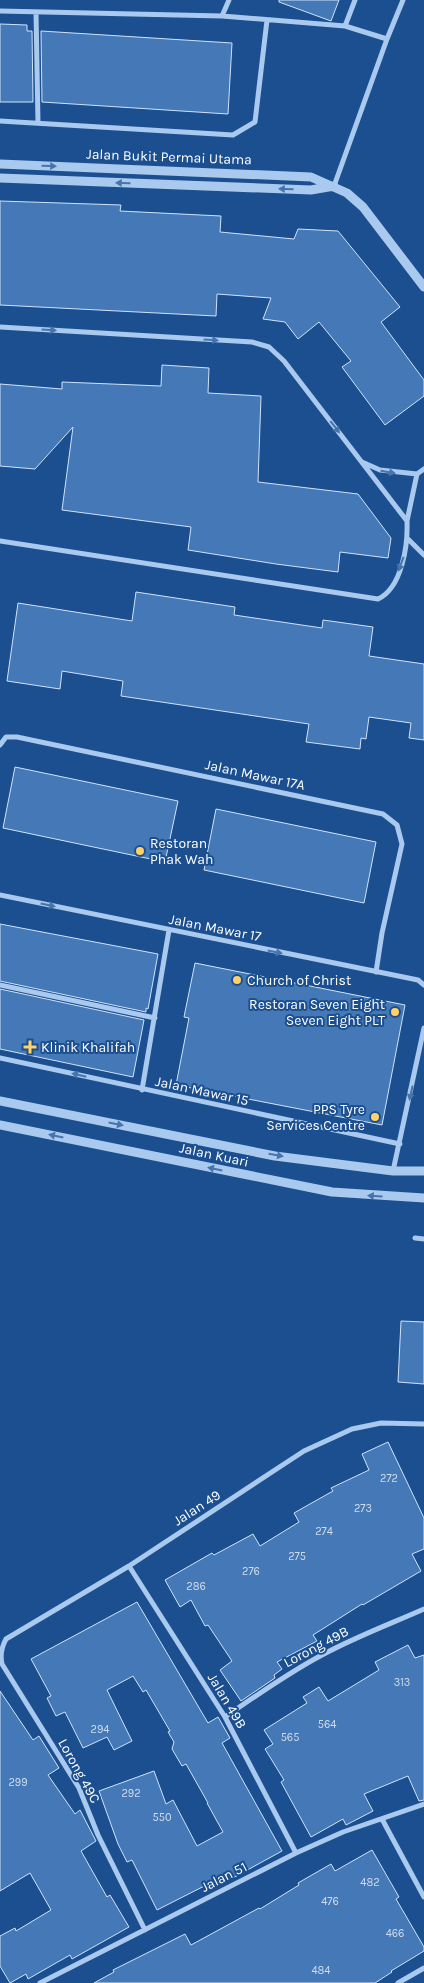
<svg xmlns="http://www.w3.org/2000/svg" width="424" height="1983" viewBox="0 0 424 1983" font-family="Karla,sans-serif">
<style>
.building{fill:#4478b7;stroke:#cfe3fa}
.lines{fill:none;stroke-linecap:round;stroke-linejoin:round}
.minor{stroke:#a9c9ee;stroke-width:5}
.tertiary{stroke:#a9c9ee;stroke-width:9}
.oneway{fill:#4674ac}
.poi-dot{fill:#ffd166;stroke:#1b4f8f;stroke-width:2}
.labels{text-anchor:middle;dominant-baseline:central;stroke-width:4;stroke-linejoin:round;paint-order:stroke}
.number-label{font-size:11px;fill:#d0dded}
.street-label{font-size:14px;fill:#fff;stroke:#1b4f8f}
.poi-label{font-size:14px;fill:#fff;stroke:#1b4f8f;text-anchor:start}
</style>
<rect width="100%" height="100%" fill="#1b4f8f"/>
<!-- building -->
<path class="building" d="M279,0H339L331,21L279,2Z
M0,24L27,25V31H32L33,102H0Z
M41,31L232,43L228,114L42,102Z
M0,201L121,205L120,211L221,216L220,232L294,239L298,229L338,231L400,307L381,322L424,380V396L385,425L342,367L351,361L319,322L298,339L285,322L263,319L271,298L217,294L216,316L0,305Z
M162,365L209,368L208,393L261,396L258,482L358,494L391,538L388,558L340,552L338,572L276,564L188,550L191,527L62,510L73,427L35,469L0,466V384L62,389V382L161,386Z
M136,592L235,607L234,615L322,628L323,620L373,627L369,656L424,664V740L409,738L411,723L369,717L366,739L361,738L360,749L306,742L309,724L121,696L123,681L62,671L60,689L7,681L18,603L132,621Z
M15,767L178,801L165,862L3,828Z
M216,809L376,842L364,903L204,870Z
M0,924L158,954L148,1009L146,1008V1012L0,981Z
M195,963L405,1005L382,1125L176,1085L189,1018L184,1017Z
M0,989L144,1020L133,1077L0,1049Z
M401,1321L424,1322V1384L398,1382Z
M388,1442L424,1518V1549L412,1554L421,1571L363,1605L362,1604L313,1635L317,1641L277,1662L282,1669L274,1675L275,1678L241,1701L220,1670L232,1661L208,1625L205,1626L191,1600L180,1607L165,1580L212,1553L214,1555L253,1534L260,1546L299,1522L294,1513L333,1491L331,1488L369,1470L362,1454Z
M137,1602L208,1723L218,1717L230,1738L222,1743L282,1851L231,1879L228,1874L157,1910L132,1860L127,1862L118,1844L99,1791L154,1771L166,1804L173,1800L197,1846L223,1832L207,1803H208L186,1764L182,1766L172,1749L174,1742L168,1732L170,1731L146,1690L143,1692L133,1676L107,1690L132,1741L114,1750L107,1737L83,1748L65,1712L56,1716L47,1698L51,1696L31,1659Z
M408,1645L415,1658L424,1655V1800L419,1801L408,1776L364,1794L373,1811L346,1825L343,1819L311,1837L281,1782L284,1780L265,1749L273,1744L264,1730L307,1703L303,1697L319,1687L328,1701L379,1670L375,1662Z
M0,1691L33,1740L39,1736L59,1768L48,1775L75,1814L80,1810L96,1841L81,1851L107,1897L110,1895L129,1927L72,1959L70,1955L28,1979L26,1974L10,1983L0,1966V1936L15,1928L16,1931L51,1910L30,1873L0,1891Z
M372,1850L399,1897L396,1899L424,1947V1951L391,1971L392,1972L375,1983H94L114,1972L113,1970L185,1934L191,1945L259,1908L260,1909L299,1885L298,1883L331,1864L335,1871Z"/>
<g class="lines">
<!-- minor -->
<path class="minor" d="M0,11L222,16L345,26L387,39
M36,12L38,123
M222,16L229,0
M345,26L355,0
M0,121L233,135L255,122L267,20
M334,186L387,39L403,0
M0,327L252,342L269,347L284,361L407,521C408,545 402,588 378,599L0,541
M362,462L380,470L417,474
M417,474L424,469
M407,521L417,474
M408,539L424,555
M0,745L6,737H17L383,814L397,825L402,844L382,933L376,972
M0,895L418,980L424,985
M0,985L155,1018
M0,1058L400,1144
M142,1090L169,930
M393,1171L424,1028
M415,1238L424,1239
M129,1566L225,1717L296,1853
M225,1717C257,1695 288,1673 322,1655C355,1637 390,1624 424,1609
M382,1819L424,1897
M145,1930L98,1835L79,1788L2,1664C0,1655 1,1648 6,1639L129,1566L304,1451L352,1429L381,1423L424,1424
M40,1983L296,1853L343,1832L424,1804
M398,1983L424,1968"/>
<!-- tertiary -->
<path class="tertiary" d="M0,164L311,177L347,193L363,207L424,287
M0,178L311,190L334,186
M0,1101L275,1156L393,1171H424
M0,1125L332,1192L424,1198"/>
</g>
<!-- one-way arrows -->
<defs><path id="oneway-solid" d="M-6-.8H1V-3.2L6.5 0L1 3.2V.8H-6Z" transform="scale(1.25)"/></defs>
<g class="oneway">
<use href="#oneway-solid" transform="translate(49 166) rotate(2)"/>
<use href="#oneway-solid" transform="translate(123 183) rotate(-178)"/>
<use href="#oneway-solid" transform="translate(286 189) rotate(-178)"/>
<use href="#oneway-solid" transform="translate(49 330) rotate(3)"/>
<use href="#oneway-solid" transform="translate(211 340) rotate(3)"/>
<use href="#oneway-solid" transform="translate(335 427) rotate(52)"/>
<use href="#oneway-solid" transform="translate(388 472) rotate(10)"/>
<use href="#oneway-solid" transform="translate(401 564) rotate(110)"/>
<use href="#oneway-solid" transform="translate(48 905) rotate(12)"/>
<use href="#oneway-solid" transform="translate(275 952) rotate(11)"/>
<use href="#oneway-solid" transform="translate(79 1075) rotate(-167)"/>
<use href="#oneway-solid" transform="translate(411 1093) rotate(102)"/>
<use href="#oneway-solid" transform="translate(116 1124) rotate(11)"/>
<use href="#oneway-solid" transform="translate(56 1136) rotate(-168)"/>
<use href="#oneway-solid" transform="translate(276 1155) rotate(10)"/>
<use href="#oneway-solid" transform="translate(215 1169) rotate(-168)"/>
<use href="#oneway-solid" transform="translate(375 1196) rotate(-176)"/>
</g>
<!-- markers -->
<g class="poi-dot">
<circle cx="140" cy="851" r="5"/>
<circle cx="237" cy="980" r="5"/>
<circle cx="395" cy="1012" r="5"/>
<path d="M27.5 1039.5h5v5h5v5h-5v5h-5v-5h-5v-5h5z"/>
<circle cx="375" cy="1117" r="5"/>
</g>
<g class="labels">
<!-- number labels -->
<g class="number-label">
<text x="389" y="1478">272</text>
<text x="363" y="1508">273</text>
<text x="324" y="1531">274</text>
<text x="297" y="1556">275</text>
<text x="251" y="1571">276</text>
<text x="196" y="1586">286</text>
<text x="402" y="1682">313</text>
<text x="327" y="1724">564</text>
<text x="100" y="1729">294</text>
<text x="290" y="1737">565</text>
<text x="18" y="1782">299</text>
<text x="131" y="1793">292</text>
<text x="162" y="1817">550</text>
<text x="370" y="1882">482</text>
<text x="330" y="1901">476</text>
<text x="395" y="1933">466</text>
<text x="321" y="1970">484</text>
</g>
<!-- street labels -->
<g class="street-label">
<text transform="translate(169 157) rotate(2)">Jalan Bukit Permai Utama</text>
<text transform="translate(255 775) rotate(12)">Jalan Mawar 17A</text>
<text transform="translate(215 928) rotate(11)">Jalan Mawar 17</text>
<text transform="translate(202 1091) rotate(12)">Jalan Mawar 15</text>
<text transform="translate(214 1155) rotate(12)">Jalan Kuari</text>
<text transform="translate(197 1508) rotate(-33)">Jalan 49</text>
<text transform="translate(316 1647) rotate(-28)">Lorong 49B</text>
<text transform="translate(227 1701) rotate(59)">Jalan 49B</text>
<text transform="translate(79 1771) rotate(61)">Lorong 49C</text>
<text transform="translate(224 1877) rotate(-27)">Jalan 51</text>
</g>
<!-- poi labels -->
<g class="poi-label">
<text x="150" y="843">Restoran<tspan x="150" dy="16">Phak Wah</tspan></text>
<text x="247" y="980">Church of Christ</text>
<text x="385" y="1004" text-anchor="end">Restoran Seven Eight<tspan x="385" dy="16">Seven Eight PLT</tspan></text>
<text x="41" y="1047">Klinik Khalifah</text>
<text x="365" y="1109" text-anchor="end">PPS Tyre<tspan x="365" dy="16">Services Centre</tspan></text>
</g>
</g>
</svg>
